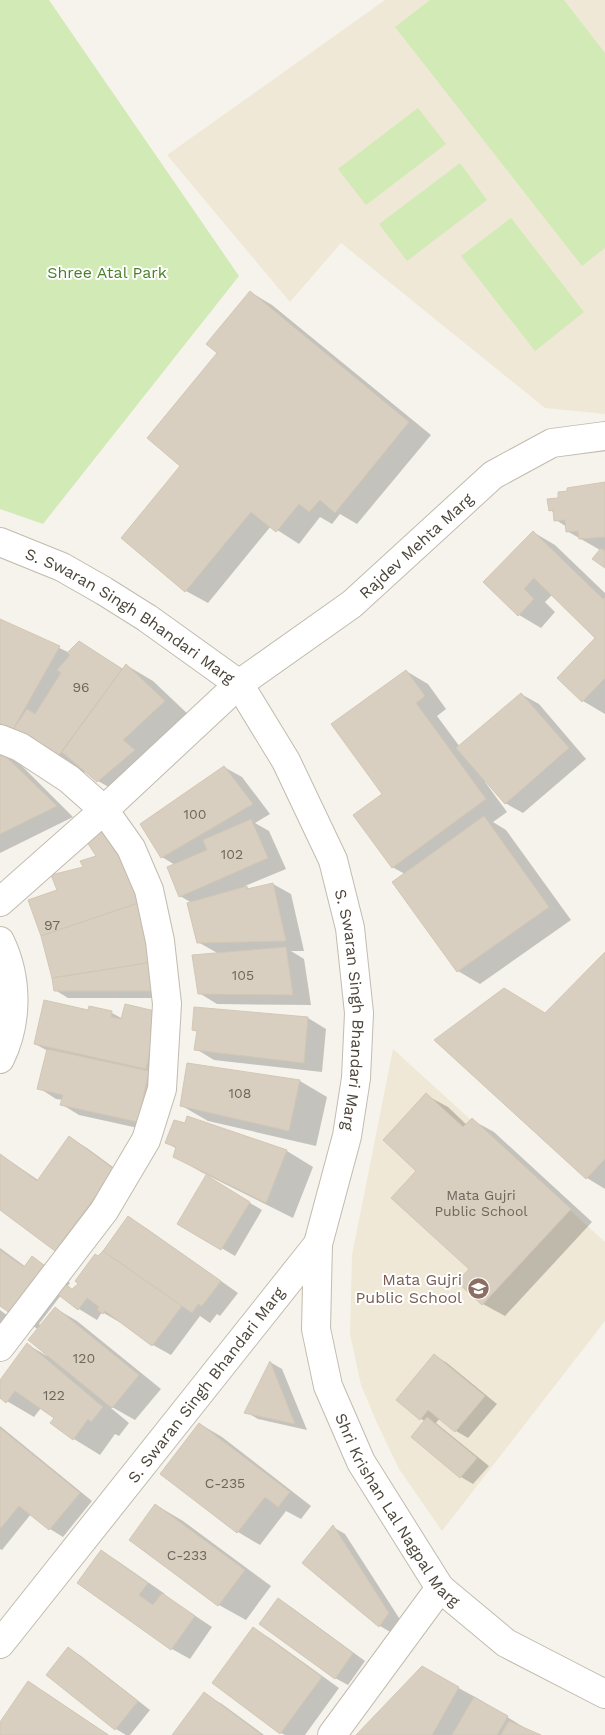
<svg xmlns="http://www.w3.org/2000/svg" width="605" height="1735" viewBox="0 0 605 1735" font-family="'Work Sans',sans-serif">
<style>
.education{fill:#efe8d6}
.green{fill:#d2eab5}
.shadow{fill:#0003}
.building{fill:#d8cfc1;stroke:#d3c7b4}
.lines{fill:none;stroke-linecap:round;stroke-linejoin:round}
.minor-casing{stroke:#c2bbae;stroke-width:30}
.tertiary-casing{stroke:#c2bbae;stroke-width:30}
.minor{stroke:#fff;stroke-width:28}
.tertiary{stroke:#fff;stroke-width:28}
.labels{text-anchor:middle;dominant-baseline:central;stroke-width:4;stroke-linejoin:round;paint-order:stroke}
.number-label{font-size:14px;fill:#6e675b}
.park-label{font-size:16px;fill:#4a7f2a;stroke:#fff}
.street-label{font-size:16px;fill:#4b4439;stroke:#fff}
.education-label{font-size:16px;fill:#785e54;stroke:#fff;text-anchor:end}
</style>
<rect width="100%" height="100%" fill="#f6f3ec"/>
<!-- education -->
<path class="education" d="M385,0H605V414L545,408L341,243L290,302L167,155Z
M393,1049L605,1242V1321L442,1531L399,1469L377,1423L361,1385L350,1334L352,1255Z"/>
<!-- green -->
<path class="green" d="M0,0H49L239,276L43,524L0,509Z
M430,0H564L605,53V248L582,266L395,27Z
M418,108L446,144L366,205L338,169Z
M460,163L487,200L407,261L379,224Z
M511,218L584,312L535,351L461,256Z"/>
<!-- shadow -->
<path class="shadow" d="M250,292L272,305L431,435L357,524L340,514L332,524L320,517L299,544L271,526L208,603L186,591L182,466Z
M605,484V567L600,550L567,531V527L556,520L555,513L550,510L560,499Z
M533,532L555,545L605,593V714L583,701L597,638L553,594L545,602L555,612L541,628L519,615Z
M0,620L70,653L79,642L123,669L126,665L153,681L191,717L125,796L98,781L86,771L84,773L25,738L0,725Z
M406,671L428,684L446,709L437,716L460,747L521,694L539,704L586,759L523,813L505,803L486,781L485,782L507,812L493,822L506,830L571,920L480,984L458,971L394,882L405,874L392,867L383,794Z
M0,748L9,753L73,817L0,853Z
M224,767L242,777L270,814L255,823L269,831L286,869L245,886L252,890L273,884L291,894L304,951H291L304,959L311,1005L217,1004L199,993L219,954L198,942L192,903L180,896L175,865L162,857L142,824Z
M125,839L165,998H68L55,990L59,891L84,868Z
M605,954V1189L587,1178L436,1040L546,1015Z
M89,1012L112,1013L123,1019L154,1012L156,1132L79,1115L61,1104L63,1100L56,1099L39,1088L48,1051L35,1044Z
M308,1018L326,1029L322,1072L214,1060L196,1049L198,1032L193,1029Z
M188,1065L300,1081L327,1097L316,1146L208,1121L182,1106Z
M426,1095L448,1107L467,1125L472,1120L494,1132L592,1222L505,1316L483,1304L459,1282L471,1269L418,1171Z
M188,1117L287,1151L313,1167L293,1218L201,1172L174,1156L177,1149L167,1143L186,1125Z
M69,1137L87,1148L132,1181L74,1260L56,1250L0,1209V1154L38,1180Z
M206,1177L262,1210L235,1256L179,1223Z
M128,1217L146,1228L238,1293L220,1316L217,1314L210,1323L200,1316L171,1355L153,1345L122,1322L121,1323L102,1312L97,1320L79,1309L61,1295L39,1324L41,1326L55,1308L77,1321L161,1389L135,1420L112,1407L111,1408L129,1423L119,1436L115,1434L100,1455L74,1439L52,1423L55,1418L41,1408L34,1417L0,1397V1382L27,1344L47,1356L48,1355L38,1329L19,1318L0,1304V1248L26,1267L32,1258L50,1268L70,1283L67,1287L73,1290L80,1283Z
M0,1310L20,1325L0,1352Z
M434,1355L447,1363L497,1404L468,1438L456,1431L440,1418L436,1423L489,1466L473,1484L461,1477L425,1421L421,1419Z
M270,1362L282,1369L307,1430L258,1419L246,1412Z
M200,1424L222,1437L311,1506L301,1519L286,1511L260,1545L238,1532L162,1473Z
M0,1426L92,1501L63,1537L50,1529L31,1514L2,1550L0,1549Z
M156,1505L183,1521L271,1586L246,1620L219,1605Z
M333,1527L345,1534L401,1621L392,1633L380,1626Z
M101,1551L119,1562L165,1594L164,1595L212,1627L190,1659L172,1649Z
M279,1600L291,1607L365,1661L348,1685L335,1678Z
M253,1628L271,1639L339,1688L305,1735H285L281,1733Z
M69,1648L81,1656L150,1710L130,1735H126L116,1729L47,1675Z
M422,1668L477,1698L525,1728L524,1729L538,1735H357Z
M28,1683L46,1693L109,1735H0V1725Z
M204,1694L222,1704L264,1735H174Z"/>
<!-- building -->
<path class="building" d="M250,291L409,422L335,513L320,500L309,512L299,504L276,532L251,512L185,592L121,538L180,466L147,438L217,353L206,344Z
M605,482V537L579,539L578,531L566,532L565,520L554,521L553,510L549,511L547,499L558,498V492L567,491V488Z
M533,531L603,599L605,597V678L582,702L557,678L595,638L534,578L524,589L534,599L518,616L483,582Z
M601,548L605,551V568L592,559Z
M0,619L60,646L12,731L0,725Z
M79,641L122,669L56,759L12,731L27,709L35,714L61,673L57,670L70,655L67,653Z
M126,664L165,701L123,740L135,750L97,782L62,752Z
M406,670L425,696L416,703L486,799L392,868L353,815L382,794L331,724Z
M521,693L569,748L505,804L456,748Z
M0,751L57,806L0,834Z
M224,766L253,804L161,858L140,824Z
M484,816L549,907L457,972L392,882Z
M251,819L268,858L179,897L167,867L207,850L203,840Z
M107,827L123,858L138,903L41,936L28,900L57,890L51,875L83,867L80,861L96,856L87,842Z
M273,883L286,941L197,943L187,903L247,886V889Z
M138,903L153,962L52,978L41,936Z
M286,947L293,995L198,994L192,955Z
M605,952V1159L586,1179L434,1040L504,988L545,1013Z
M153,962V991H54L52,978Z
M44,1000L88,1010L89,1006L112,1011L111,1017L121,1019L125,1004L155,1011L150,1031L154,1032L146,1069L34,1044Z
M194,1007L308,1017L304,1063L194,1050L197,1031L192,1030Z
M47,1049L149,1071L138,1122L60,1105L63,1095L37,1089Z
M187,1063L300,1080L289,1131L180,1106Z
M426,1093L463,1127L472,1118L571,1209L482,1305L457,1282L469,1269L391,1198L416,1171L383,1140Z
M187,1116L287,1150L266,1203L173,1157L176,1147L165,1143L174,1120L185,1123Z
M69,1136L115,1170L55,1251L0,1210V1154L37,1181Z
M206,1175L250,1202L221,1250L177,1224Z
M128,1216L221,1281L202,1306L198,1304L192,1313L103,1251Z
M0,1250L24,1267L32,1256L53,1272L18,1319L0,1306Z
M103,1251L182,1306L152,1346L105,1311L103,1314L97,1310L99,1307L87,1298L78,1310L56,1293L63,1283L72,1289L78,1284L75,1281L95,1254L98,1256Z
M55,1307L139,1375L112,1408L28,1340Z
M27,1343L103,1407L91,1422L88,1419L73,1440L50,1423L54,1418L15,1391L6,1403L0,1398V1380Z
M434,1354L485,1396L455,1432L428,1410L420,1420L396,1400Z
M270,1361L295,1424L244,1413Z
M427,1417L477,1458L460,1478L411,1437Z
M199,1423L290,1492L278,1507L265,1497L237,1533L160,1474Z
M0,1428L80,1493L49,1530L19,1506L0,1529Z
M155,1504L245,1570L218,1606L129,1540Z
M333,1525L389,1613L379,1627L302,1563Z
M101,1550L148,1583L139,1595L153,1605L162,1593L195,1616L171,1650L77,1583Z
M278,1598L353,1653L335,1679L259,1624Z
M253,1627L322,1677L280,1734L212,1683Z
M68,1647L138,1701L115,1730L46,1675Z
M422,1666L459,1687L432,1735H356Z
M28,1681L108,1735H0V1722Z
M204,1692L262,1735H172Z
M474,1697L508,1716L497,1735H452Z
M509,1721L541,1735H501Z"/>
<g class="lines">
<defs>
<path id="minor" d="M0,739L20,747L69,779L104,810L131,848L149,890L160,941L167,1004L162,1089L146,1140L104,1211L0,1347
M0,902L104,810L239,684
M0,941C18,978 18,1022 0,1059
M332,1735L440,1588"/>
<g id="tertiary">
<path id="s1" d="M0,542L62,567L104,591L147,618L239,684L286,761L333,860L350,928L359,1013L356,1078L347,1136L318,1244L0,1644"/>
<path id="s2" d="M239,684L352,604L493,475L552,443L605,436"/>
<path id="s3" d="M318,1244L316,1329L328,1386L361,1462L440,1588L506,1643L605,1694"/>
</g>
</defs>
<!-- minor casing -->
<use href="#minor" class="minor-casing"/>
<!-- tertiary casing -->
<use href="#tertiary" class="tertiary-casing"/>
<!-- minor -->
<use href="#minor" class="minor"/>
<!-- tertiary -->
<use href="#tertiary" class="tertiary"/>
</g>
<!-- icons -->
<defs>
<symbol id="school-disc" viewBox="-11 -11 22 22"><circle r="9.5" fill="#8d6e63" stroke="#fff"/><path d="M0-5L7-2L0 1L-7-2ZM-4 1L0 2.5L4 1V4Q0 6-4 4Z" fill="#fff"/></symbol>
</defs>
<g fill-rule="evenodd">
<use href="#school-disc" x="466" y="1276" width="25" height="25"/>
</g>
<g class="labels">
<!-- number labels -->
<g class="number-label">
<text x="81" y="687">96</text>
<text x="195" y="814">100</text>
<text x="232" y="854">102</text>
<text x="52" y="925">97</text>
<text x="243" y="975">105</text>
<text x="240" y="1093">108</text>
<text x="481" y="1195">Mata Gujri<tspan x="481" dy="16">Public School</tspan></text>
<text x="84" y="1358">120</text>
<text x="54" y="1395">122</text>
<text x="225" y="1483">C-235</text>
<text x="187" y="1555">C-233</text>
</g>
<!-- park labels -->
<g class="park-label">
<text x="107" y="272">Shree Atal Park</text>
</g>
<!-- street labels -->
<g class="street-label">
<text stroke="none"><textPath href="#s2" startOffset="225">Rajdev Mehta Marg</textPath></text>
<text stroke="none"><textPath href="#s1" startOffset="150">S. Swaran Singh Bhandari Marg</textPath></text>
<text stroke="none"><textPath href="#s1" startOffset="631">S. Swaran Singh Bhandari Marg</textPath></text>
<text transform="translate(206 1385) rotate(-52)">S. Swaran Singh Bhandari Marg</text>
<text stroke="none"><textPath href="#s3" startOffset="286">Shri Krishan Lal Nagpal Marg</textPath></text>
</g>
<!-- education labels -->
<g class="education-label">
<text x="462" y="1279">Mata Gujri<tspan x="462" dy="18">Public School</tspan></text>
</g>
</g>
</svg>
